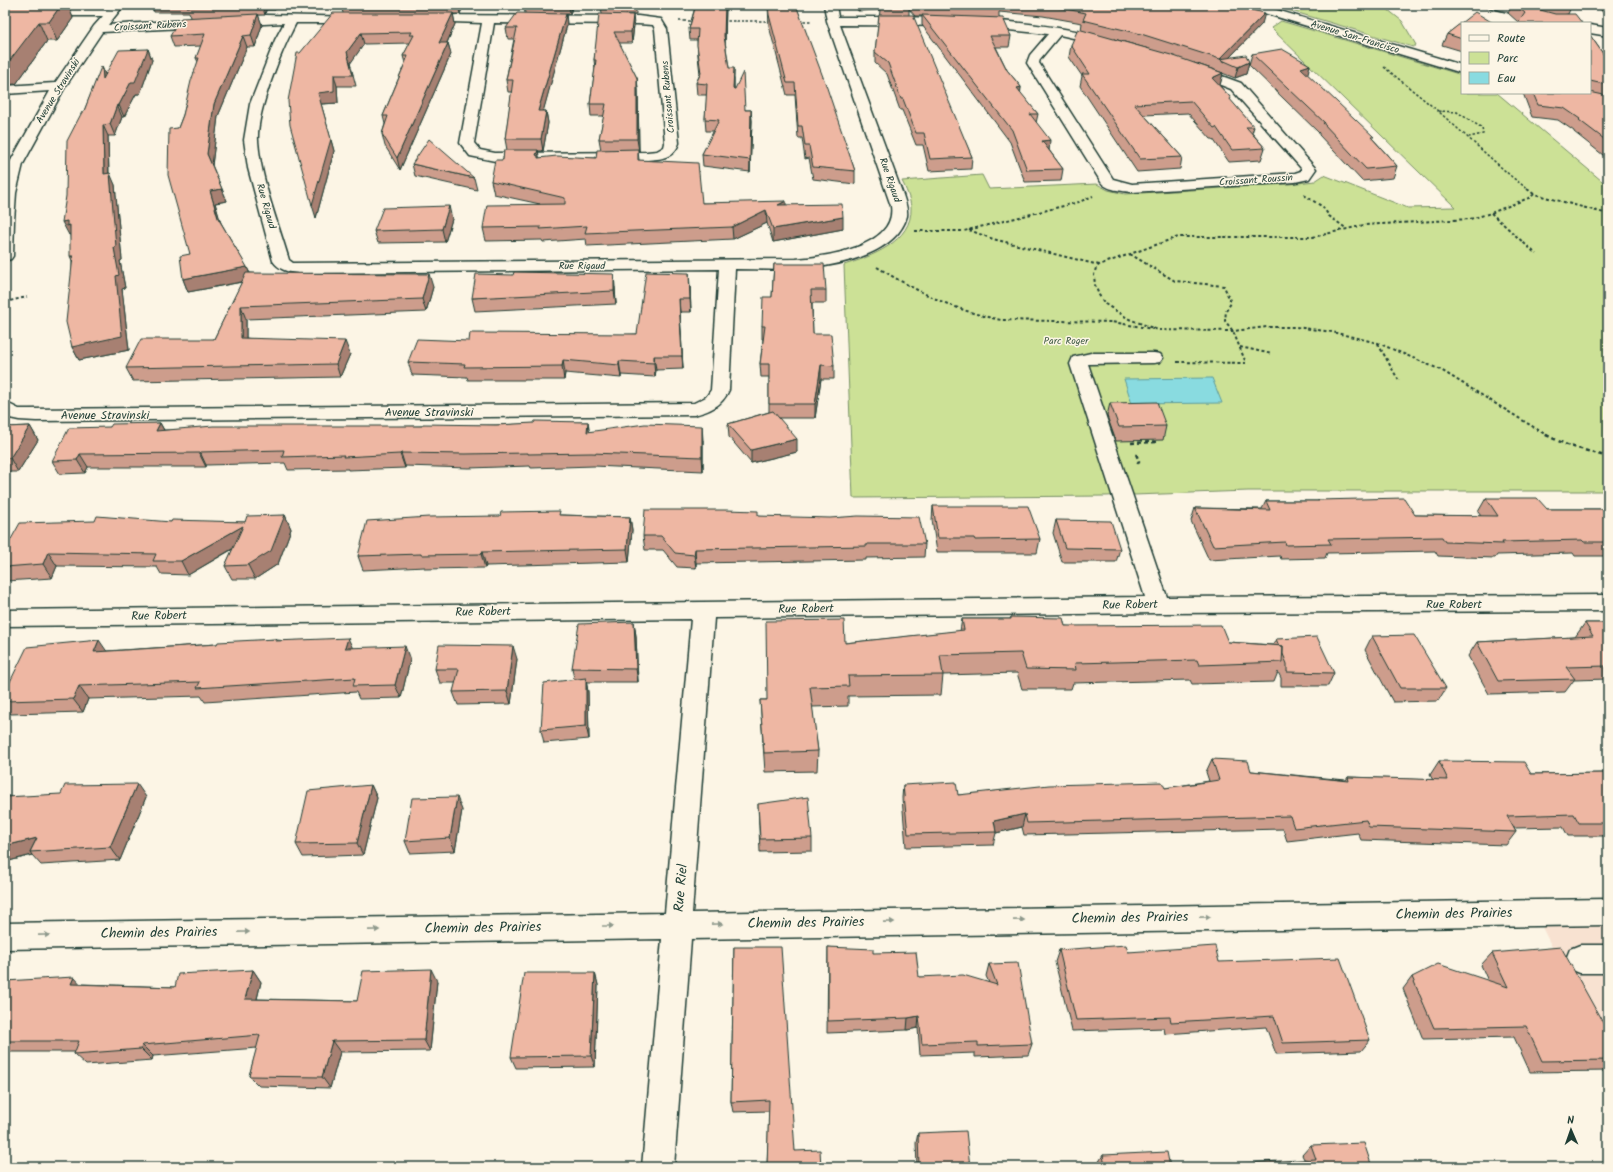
<svg xmlns="http://www.w3.org/2000/svg" width="1613" height="1172" viewBox="0 0 1613 1172" font-family="Kalam,sans-serif">
<style>
.built{fill:#f8e2d1}
.green{fill:#cce196;stroke:#768f65}
.water{fill:#89dbe0;stroke:#5f9c9b}
.lines{fill:none;stroke-linecap:round;stroke-linejoin:round}
.minor-casing{stroke:#1f3d34;stroke-width:3}
.path-far2{stroke:#1f3d34;stroke-width:1.5;stroke-dasharray:2.5 2;stroke-linecap:butt}
.path-far1{stroke:#1f3d34;stroke-width:2;stroke-dasharray:3 2.5;stroke-linecap:butt}
.path{stroke:#1f3d34;stroke-width:2.5;stroke-dasharray:4 3;stroke-linecap:butt}
.minor{fill:#fcf5e5;fill-rule:evenodd}
.wall{fill:#cd9d8c;stroke:#1f3d34;fill-rule:evenodd}
.shaded-wall{fill:#a78072;stroke:#1f3d34}
.building{fill:#eeb7a3;stroke:#1f3d34}
.oneway{fill:#8e998c}
.labels{text-anchor:middle;dominant-baseline:central;stroke-width:3;stroke-linejoin:round;paint-order:stroke}
.far-street-label{font-size:10px;fill:#1f3d34;stroke:#fcf5e5}
.far-park-label{font-size:10px;fill:#425e48;stroke:#fcf5e5}
.street-label{font-size:12px;fill:#1f3d34;stroke:#fcf5e5}
.near-street-label{font-size:14px;fill:#1f3d34;stroke:#fcf5e5}
</style>
<rect width="100%" height="100%" fill="#fcf5e5"/>
<filter id="ink" filterUnits="userSpaceOnUse"><feTurbulence type="fractalNoise" baseFrequency=".025" numOctaves="2"/><feDisplacementMap in="SourceGraphic" scale="8" xChannelSelector="R" yChannelSelector="G"/><feConvolveMatrix kernelMatrix="1 2 1 2 8 2 1 2 1" color-interpolation-filters="sRGB"/></filter>
<g filter="url(#ink)">
<!-- built -->
<path class="built" d="M1608,926V1059L1542,927Z"/>
<!-- green -->
<path class="green" d="M1271,5H1382L1402,21L1416,45L1413,47Z
M1281,21L1462,75V93H1497L1608,186V491H1248L1105,496L853,498L844,265C870,257 913,242 911,207C910,198 906,189 902,181L982,175L989,189L1097,184L1108,190L1125,194L1289,184L1315,181L1324,175L1408,208L1455,207L1271,28Z"/>
<!-- water -->
<path class="water" d="M1212,378L1222,403L1132,404L1124,379Z"/>
<g class="lines">
<defs>
<path id="minor" d="M112,5H124L108,25L266,15L362,17L364,19L362,21L358,23H296C282,49 256,112 258,141C261,181 278,222 289,260L293,263L796,259C825,257 897,247 891,206L827,21L824,5H836L838,17C929,17 1020,16 1108,38L1110,41L1108,44L1104,45L1060,35L1040,59L1039,63L1113,179L1132,184L1295,173L1301,171V168L1231,89L1190,73L1188,70L1190,67L1194,66L1241,83L1316,169L1309,179L1295,182L1132,192C1123,191 1106,190 1101,182L1027,63L1030,55L1048,34L969,26L840,25L903,195C905,201 908,209 907,216C897,253 841,265 809,268C784,271 759,269 735,269L729,390C722,406 710,411 694,415L36,421L19,420L5,417V402L19,409H28L694,403L706,397L711,390L719,269L299,273C288,272 279,270 273,261L248,168L244,140L250,104L275,40L284,23L102,32L65,87L23,164L16,193L14,221L13,256L11,259L5,261V179L9,164L50,91L5,94V86L55,83L94,26L103,16H5V10L109,9Z
M1242,5H1260L1462,65V73L1244,7Z
M1487,5H1507L1569,20L1571,23H1551L1489,7Z
M425,15L638,16L661,19L667,29L679,143C674,158 661,159 647,160L495,161L470,156L460,143L482,23L421,21L419,19L421,17ZM494,23L638,24L653,25L655,29L665,143L664,147L657,151L647,152L495,153L480,150L474,143Z
M1590,25L1608,28V36L1590,33Z
M1091,353H1154L1160,354L1163,358L1160,362L1154,363L1088,364L1167,597L1608,595V611L1159,613L714,618L692,913L1608,899V925L691,939L674,1167H642L662,939L5,949V923L665,913L691,619L5,626V610L1145,597L1070,364L1073,357Z
M1580,945H1608V973H1580L1570,969L1566,959L1570,949Z"/>
</defs>
<!-- minor casing -->
<use href="#minor" class="minor-casing"/>
<!-- path-far2 -->
<path class="path-far2" d="M679,21H694
M723,21H772
M799,21H812
M1384,67L1438,111L1512,177L1529,190
M1438,111L1457,112L1482,128L1483,134L1469,137"/>
<!-- path-far1 -->
<path class="path-far1" d="M1527,189L1534,194L1608,214
M1534,194L1531,197L1491,213L1470,219L1364,225L1313,237H1178L1099,265L1096,268L1094,275L1095,285L1099,295L1105,304L1129,319L1158,330L1233,331L1267,327H1296L1332,332L1378,343L1441,370L1548,436
M1304,195L1323,207L1329,216L1347,229
M1491,213L1536,254
M969,230L993,239L1099,265
M915,231H964L1079,202L1093,196
M1130,254L1175,281L1224,286L1231,303L1226,311L1225,321L1233,331L1246,363L1177,362
M877,267C916,291 955,311 1001,320L1112,322L1153,329
M5,302L27,297
M1378,344L1399,381
M1240,347L1272,354"/>
<!-- path -->
<path class="path" d="M1546,435L1567,445L1608,457
M1131,443L1159,442
M1136,454L1139,461L1137,464"/>
<!-- minor -->
<use href="#minor" class="minor"/>
</g>
<!-- wall -->
<path class="wall" d="M5,5H82L80,8H69L73,18L57,41H47L16,84L5,85Z
M152,5H307H278L275,10H266L265,15H258L262,25L255,47H247L218,116L212,165L227,201L215,203L220,221L250,273L433,287L426,312L246,319V338L350,354L340,377L133,381L126,368L214,339L242,282L188,292L183,279L190,254L178,128L183,115L198,62L196,58L201,46L174,47L170,36L191,17L189,12H154Z
M341,5H573L570,14H566L567,25L543,111H546L548,123L543,151H538L539,158H596L601,150L599,139L604,116H591L590,104L595,69L594,60L602,14L601,5H726L725,41L729,68L734,79V89L745,110H751L752,121L750,172L703,166L702,154L714,131H706L705,119L707,95H697L696,83L700,74L698,56L697,40H690L689,29L695,7L636,8V14H626L634,25L632,43H619L637,78L638,90L639,151H638L639,160L702,203L786,205L843,229L773,242L767,223L733,239L587,246L586,239L543,242L542,240L486,241L483,228L540,204L494,194L491,181L507,150L505,139L512,92H508L506,80L514,39H508L506,28L525,13L524,6H463L460,14H453L455,24L447,43H448L451,54L400,170L385,146L382,134L385,124L383,116L405,63L403,56L410,43L364,44L350,63L356,86H337L338,103L321,104L334,151L316,218L300,53L343,13Z
M768,5H796L855,171V184L813,179L809,158L805,159L802,138H798L795,95H787L769,26Z
M857,5H1229L1262,24L1229,58L1249,62L1246,74L1235,78L1217,71L1194,63L1223,73L1220,85H1219L1231,98L1230,100L1254,127L1252,133L1265,148L1261,160L1229,162L1213,139H1211L1188,113L1144,115L1182,157L1180,169L1137,172L1080,86L1082,76L1069,57L1071,45L1081,30L1082,23L1043,16L999,12V17L1011,36L1009,47H996L1007,70L1021,87L1020,93L1038,114L1036,123L1049,150L1063,169L1061,181L1025,182L1010,142L922,25V16H915L909,9V15L972,157L971,169L929,171L923,145H916L902,110H900L887,74L875,63V52L880,10L858,11ZM1114,39L1138,46L1152,50Z
M1512,5H1570L1571,7L1568,14L1518,22L1508,13Z
M1597,5H1608V19Z
M1462,23V51L1442,45L1447,34Z
M1590,35L1608,61V159L1574,132V131L1558,120L1532,117L1523,93H1590Z
M148,49L152,60L140,94H136L124,117H122L115,136H108L109,173L115,185L122,260L120,261L125,288L122,289L129,350L79,360L72,347V261L70,234L69,235L84,111L102,67L105,74Z
M1252,54L1310,65L1307,74L1373,139L1397,166L1393,178L1362,181L1319,135V133L1249,65Z
M412,164L474,178L477,190L415,176Z
M452,219L445,242L378,243L374,231Z
M774,264L826,290V303H812L813,334L834,366V379H821L815,418H779L797,452L751,463L729,437L728,424L769,412V377H761L760,364L763,339H762V326L772,297Z
M690,286L691,312H680L683,369L656,370L655,377L621,375V378L565,373L564,380H468L467,377L412,375L408,362L469,341L637,334Z
M615,287L616,304L475,311L472,298Z
M1110,403L1166,426L1163,440L1116,441L1107,416Z
M588,422L589,432L703,440V471L594,466L531,468L530,466L469,468L405,466V468L348,470V469L288,470L285,463L206,465V467H88L85,473L60,474L52,461L110,427L160,423L164,430L496,425Z
M30,426L38,440L18,472H5V427Z
M1486,498L1547,509H1608V556H1575L1573,553L1497,555L1495,558L1438,556L1435,551L1327,553L1325,558L1281,559L1280,556L1209,560L1191,521L1195,508L1262,509L1266,501H1318V500L1415,515L1481,516L1478,512Z
M933,506L1040,539L1037,553H973L972,552H937L932,520Z
M285,515L291,529L278,564L255,579H232L225,566L233,549L188,575L161,574L157,567L57,566L52,578L6,581L5,580V550L171,522H245Z
M561,515L630,517L632,530L629,562L486,566L485,568L425,569V567L363,570L358,556Z
M758,516L925,544L924,557L866,558V560L696,563V568L677,567L663,550H645L643,536Z
M1056,520L1120,549L1116,562H1062L1053,533Z
M1011,617L1065,626L1228,642L1273,645L1276,639L1334,673L1328,686H1281V678L1278,672L1274,682L1192,684L1190,680L1073,683L1071,689H1022L1017,673L943,675L941,695L848,696V706L812,707L818,751L817,771L765,772L760,700H767L845,643L960,631L962,619H1010Z
M634,622L636,636L638,682H586L588,692L589,739L544,743L541,730L574,679L572,668Z
M1585,623H1608V679L1574,680L1565,692L1489,694L1468,656L1477,642L1575,637Z
M1372,636L1446,688L1438,701L1393,702L1365,650Z
M276,639L277,640L352,648L410,660L401,698L359,699L356,692L205,702L201,696L88,699L83,712L11,714L5,707V692L106,651L217,644Z
M517,659L511,704L458,705L453,692L456,683H440L435,669Z
M1212,759L1251,771L1346,780L1348,777L1433,780L1430,775L1439,761L1531,774L1608,773V836H1568L1563,827L1514,828L1516,832L1506,845L1361,840L1358,833L1287,841L1283,829L1024,835L1022,827L996,833L993,845L906,847L902,798L903,785L958,795L1165,788L1209,781L1206,772Z
M371,785L377,798L363,855L303,857L296,844Z
M5,797H146L120,860L41,865L32,855L5,862Z
M758,804L812,838V851L760,852Z
M462,810L455,851L410,853L405,841Z
M734,947L795,1151L767,1167L769,1111L733,1112L731,1102Z
M828,947L873,953L919,977L989,983L986,976L989,964L1032,1044L1028,1055L975,1057V1053L920,1055L918,1028L907,1030L827,1033Z
M1059,950L1128,952L1219,962L1370,1040L1361,1051L1276,1054L1266,1027L1165,1034L1164,1028L1072,1031L1055,962Z
M1492,953L1608,1032V1071L1530,1072L1514,1037L1423,1039L1403,989L1412,977L1488,981L1481,965Z
M253,970L261,982L257,999L357,1001L437,981L430,1051L340,1052L330,1088L259,1086L249,1076L257,1048L153,1056L152,1060L86,1065L74,1054L75,1052H5V981L81,984L175,987Z
M595,973L598,985L595,1067L516,1068L511,1057Z
M918,1133L970,1167H917L916,1143Z
M1311,1145L1372,1167L1304,1159L1302,1155Z
M1103,1155L1170,1167H1098L1097,1165Z"/>
<!-- shaded-wall -->
<path class="shaded-wall" d="M61,5H68L73,18L57,41L49,22Z
M262,5H265L266,10L265,15Z
M273,5H278L275,10Z
M458,5H463V6L460,14Z
M569,5H573L570,14Z
M725,5H726L725,47L724,36Z
M453,13L455,24L442,54L439,43Z
M1265,13L1262,24L1225,62L1220,59Z
M258,14L262,25L255,47L251,35Z
M566,14L567,25L540,123L538,111Z
M633,15L634,25L632,43L631,32Z
M39,22L47,41L16,84L5,85V65Z
M361,33L364,44L350,64L347,52Z
M243,36L247,47L218,116L212,166L207,154L214,104Z
M448,43L451,54L400,170L397,158Z
M148,49L152,60L140,94H136L124,117L119,105Z
M1249,62L1246,74L1235,78L1238,67Z
M1310,65L1307,77L1301,68Z
M102,67L107,79H103Z
M734,68V101L733,89Z
M1223,73L1220,85L1209,90L1212,78Z
M334,75L337,86L338,103L321,104L334,151L316,218L312,205L318,93Z
M637,78L638,90L639,151L637,139Z
M1021,87L1020,99L1017,88Z
M5,89L8,95L5,100Z
M117,105L122,117L115,136L110,124Z
M751,110L752,121L750,172V160Z
M546,111L548,123L543,151L541,139Z
M103,125L108,136L109,186L104,174Z
M1050,140L1049,152L1042,141Z
M538,150L540,162L536,155Z
M110,173L115,185L122,260L120,261L125,288L122,289L129,350L79,360L72,347L116,276Z
M222,189L227,201L215,203L223,230L218,218L210,191Z
M786,201V214L778,205Z
M449,206L452,219L445,242L442,229Z
M766,210L767,223L733,239L732,227Z
M843,217V229L773,242V229Z
M67,221L70,225L71,234L69,235L62,222Z
M70,256H73L76,269Z
M247,267L252,280L188,292L183,279Z
M689,273L690,286L691,312L690,299Z
M429,274L433,287L426,312L422,299Z
M614,274L615,287L616,304L614,291Z
M679,299L680,312L683,369L682,356Z
M241,306L246,319V351L241,338Z
M345,341L350,354L340,377L336,364Z
M654,356L656,370L655,377L654,363Z
M563,360L565,373L564,380L562,366Z
M619,361L621,375V378L619,365Z
M821,365V379L815,418V404Z
M588,422L590,436L587,432Z
M160,423L167,436L156,431Z
M30,426L38,440L18,472L10,458Z
M702,426L703,440V471L702,457Z
M797,439V452L751,463V450Z
M200,452L206,465V467L199,453Z
M401,453L405,466V468L400,454Z
M80,454L88,467L85,473L77,460Z
M285,515L291,529L278,564L255,579L248,565Z
M630,517L632,530L629,562L627,549Z
M243,526L249,539L188,575L181,561Z
M695,549L696,563V568L694,555Z
M48,552L57,566L52,578L43,564Z
M482,552L486,566L485,568L481,554Z
M634,622L636,636L638,682L636,669Z
M348,638L354,651L345,648Z
M99,640L108,653L94,652Z
M405,646L410,660L401,698L395,685Z
M513,646L517,659L511,704L507,691Z
M586,678L588,692L589,739L586,726Z
M79,686L88,699L83,712L73,699Z
M137,784L146,797L120,860L110,847Z
M371,785L377,798L363,855L357,843Z
M457,797L462,810L455,851L450,838Z
M1025,814L1022,827L996,833L994,821Z
M37,838L30,852L32,855L5,862V846Z
M431,969L437,981L430,1051L424,1040Z
M253,970L261,982L254,1011L245,999Z
M595,973L598,985L595,1067L591,1056Z
M74,977L85,989L71,984Z
M919,1016L918,1028L907,1030L908,1018Z
M332,1041L340,1052L330,1088L322,1077Z
M142,1045L153,1056L152,1060L141,1049Z"/>
<!-- building -->
<path class="building" d="M5,5H61L49,22H39L7,64L5,65Z
M189,5H240L187,7Z
M696,5H725L724,36L729,68H734L733,89H735L743,72L745,110H751L750,160L702,154L719,120L705,119L707,84L696,83L701,73L697,45L698,29H689Z
M768,5H796L826,85L855,171L813,167L809,146H805L802,126H798L795,83H787L769,15Z
M915,5H998L1000,8Z
M1045,5H1229L1265,13L1220,59L1246,55L1249,62L1238,67L1220,59L1141,34L1083,20L1086,13Z
M1515,5H1522L1555,14H1575L1582,23H1518L1525,13Z
M1563,5H1570L1571,7Z
M1475,12L1493,23H1462V39L1447,34Z
M333,13H453L439,43H448L397,158L382,134L388,116H383L408,56H403L414,35H410L412,32L361,33L347,52L353,75H334V91L318,93L331,139L312,205L290,125L288,101L297,53H300Z
M517,13L566,14L538,111H546L541,139H505L513,80H506L517,28H506Z
M258,14L251,35L243,36L214,104L207,154L222,189L210,191L218,218L247,267L183,279L180,256L190,254L168,175L169,129L178,128L183,115L191,81L199,58H196L205,34L170,36L181,18Z
M599,14L633,15L631,32H614L637,78V139H599L606,104H590L596,60H594Z
M879,15H913L972,157L930,159L924,133H916L903,99H901L888,63L875,52Z
M922,15L1003,18L1011,36H990L1007,70L1021,87L1017,88L1038,114H1030L1050,140L1042,141L1063,169L1027,170L1012,130Z
M1078,29L1171,55L1223,73L1212,78L1231,98H1229L1254,127H1246L1265,148L1232,150L1216,127L1214,128L1191,101L1134,104L1182,157L1140,159L1082,74H1090L1071,45Z
M1590,35L1608,61V85L1590,81Z
M148,49L135,82H131L119,105H117L110,124L103,125L104,174L110,173L116,247L114,248L119,275L116,276L122,336L72,347L66,322L73,256H70V225L67,226V221L62,222L66,196L67,141L82,112L84,111L101,67H102L103,79L119,50Z
M1282,49L1310,65L1301,68L1374,137H1371L1397,166L1366,169L1323,123H1325L1252,54Z
M1590,92L1608,96V142L1579,120L1580,119L1564,108L1538,105L1533,93H1590Z
M429,139L474,178L412,164Z
M638,149V160L698,163L702,203L786,201L778,205L842,204L843,217L773,229L766,210L732,227L585,233L587,226L540,229L541,227L483,228L487,205L565,204V198L491,181L495,160H503L504,150H538L536,155L538,156V158L557,156L596,158L597,150Z
M449,206L442,229L374,231L383,208Z
M774,264H824L826,290H811L813,334H831L834,366L821,365L815,404H769V364H760L765,326H762L763,297H772Z
M514,272L614,274V291L472,298L476,274L513,275Z
M646,272L689,273L690,299H679L682,356H654V363L619,361V365L563,360L562,366L464,367L465,364L408,362L417,339L469,341L470,333L637,334Z
M246,273L429,274L422,299L241,306V338L345,341L336,364L126,368L141,339H214Z
M1157,402L1166,426L1119,427L1110,403Z
M773,411L797,439L751,450L728,424Z
M535,421L588,422L587,432L645,424L702,426V457L591,453L528,454V453L465,454L401,453L400,454L343,457L344,455L282,457L284,450L200,452L199,453L80,454L77,460L52,461L69,428L110,427L112,424L160,423L156,431L213,426H422L423,424L496,425L534,423Z
M30,426L10,458H5V427Z
M1404,498L1415,515L1498,516L1486,498H1537L1547,509H1608V542H1584L1582,540L1502,542L1503,544L1445,542L1442,537L1328,539L1331,544L1286,545L1285,542L1213,546L1195,508L1270,510L1266,501H1319L1318,500Z
M933,506H1028L1040,539L975,540L974,538H938Z
M645,510H726L758,511V516L830,518L858,516L919,517L925,544H867V546L695,549L694,555L675,553L661,536H643Z
M560,511L559,515L630,517L627,549L482,552L481,554L421,555V554L358,556L367,521L429,517L500,516L501,512Z
M285,515L271,551L248,565L225,566L243,526L181,561H153L156,554L48,552L43,564L5,567V550L20,523L95,521L97,516L171,522L172,520L245,522L247,516Z
M1056,520L1111,521L1120,549L1065,548Z
M1011,617L1063,618L1065,626L1221,625L1228,642L1283,646L1282,662L1199,665L1197,660L1075,663L1076,670L1026,669L1021,653L940,655L943,675L848,676L849,686L810,687L818,751L764,753L760,700H767L766,621L844,620L845,643L964,630L962,619H1011Z
M634,622L636,669L572,668L579,624Z
M1585,623H1608V666L1566,667L1575,679L1498,681L1477,642L1593,636Z
M1414,635L1446,688H1400L1372,636Z
M1317,637L1334,673L1287,672V664L1283,654V646H1279L1276,639Z
M348,638L345,648L405,646L395,685L353,686L355,678L197,688L200,682L79,686L73,699L5,701V692L27,647L99,640L94,652L217,644L218,642L276,639L275,641Z
M439,645L513,646L507,691L453,692L459,669H435Z
M586,678V726L541,730L544,683Z
M1212,759L1248,761L1251,771L1349,781L1348,777L1448,780L1439,761L1524,762L1531,774L1608,773V823H1579L1574,814L1507,816L1516,832L1369,827L1366,820L1294,828L1290,816L1027,823L1025,814L994,821L996,832L908,834L903,785L956,782L958,795L1049,785L1162,782L1165,788L1219,780Z
M137,784L110,847L30,852L37,838L5,846V797L61,794L65,785Z
M371,785L357,843L296,844L308,791Z
M457,797L450,838L405,841L412,798Z
M808,797L812,838L760,839L758,804Z
M1126,945L1128,952L1215,946L1219,962L1340,958L1370,1040L1283,1043L1274,1016L1171,1022L1170,1017L1076,1020L1059,950Z
M734,947H781L795,1151L820,1150L821,1167H767L769,1100L731,1102Z
M828,947L873,949V953L916,952L919,977L963,975L997,985L989,964L1018,963L1032,1044L978,1046V1042L922,1044L919,1016L908,1018L828,1021Z
M1561,947L1608,1032V1060L1542,1061L1526,1026L1434,1028L1412,977L1438,964L1508,987L1492,953Z
M431,969L424,1040L332,1041L322,1077L249,1076L260,1035L142,1045L141,1049L74,1054L79,1041H5V981L74,977L71,984L175,987L178,974L253,970L245,999L357,1001L363,971Z
M524,973H595L591,1056L511,1057Z
M966,1131L970,1167H919L918,1133Z
M1364,1143L1372,1167H1175L1316,1159L1311,1145Z
M1167,1152L1170,1167H1105L1103,1155Z
M554,1163V1167H482V1165Z
M389,1164L388,1167H327Z
M1570,1166V1167H1545Z"/>
<!-- one-way arrows -->
<defs><path id="oneway-solid" d="M-6-.8H1V-3.2L6.5 0L1 3.2V.8H-6Z"/></defs>
<g class="oneway">
<use href="#oneway-solid" transform="translate(1205 917) rotate(-1)"/>
<use href="#oneway-solid" transform="translate(1019 920) rotate(-1)"/>
<use href="#oneway-solid" transform="translate(889 922) rotate(-1)"/>
<use href="#oneway-solid" transform="translate(717 924) rotate(-1)"/>
<use href="#oneway-solid" transform="translate(608 926)"/>
<use href="#oneway-solid" transform="translate(374 930) rotate(-1)"/>
<use href="#oneway-solid" transform="translate(244 932) rotate(-1)"/>
<use href="#oneway-solid" transform="translate(44 935) rotate(-1)"/>
</g>
</g>
<g class="labels">
<!-- far-street labels -->
<g class="far-street-label">
<text transform="translate(150 26) rotate(-3)">Croissant Rubens</text>
<text transform="translate(1355 37) rotate(17)">Avenue San-Francisco</text>
<text transform="translate(58 91) rotate(-58)">Avenue Stravinski</text>
<text transform="translate(668 97) rotate(-95)">Croissant Rubens</text>
<text transform="translate(890 180) rotate(71)">Rue Rigaud</text>
<text transform="translate(1256 180) rotate(-4)">Croissant Roussin</text>
<text transform="translate(266 206) rotate(74)">Rue Rigaud</text>
<text x="582" y="266">Rue Rigaud</text>
</g>
<!-- far-park labels -->
<g class="far-park-label">
<text x="1066" y="341">Parc Roger</text>
</g>
<!-- street labels -->
<g class="street-label">
<text x="429" y="412">Avenue Stravinski</text>
<text x="105" y="415">Avenue Stravinski</text>
<text x="1454" y="604">Rue Robert</text>
<text transform="translate(1130 605) rotate(-1)">Rue Robert</text>
<text transform="translate(806 609) rotate(-1)">Rue Robert</text>
<text transform="translate(483 612) rotate(-1)">Rue Robert</text>
<text transform="translate(159 616) rotate(-1)">Rue Robert</text>
</g>
<!-- near-street labels -->
<g class="near-street-label">
<text transform="translate(681 888) rotate(-85)">Rue Riel</text>
<text transform="translate(1454 914) rotate(-1)">Chemin des Prairies</text>
<text transform="translate(1130 918) rotate(-1)">Chemin des Prairies</text>
<text transform="translate(806 923) rotate(-1)">Chemin des Prairies</text>
<text transform="translate(483 928) rotate(-1)">Chemin des Prairies</text>
<text transform="translate(159 933) rotate(-1)">Chemin des Prairies</text>
</g>
</g>
<!-- margin -->
<rect width="1613" height="1172" fill="none" stroke="#fcf5e5" stroke-width="20"/>
<rect x="10" y="10" width="1593" height="1152" fill="none" stroke="#1f3d34" stroke-width="1.5" filter="url(#ink)"/>
<!-- legend -->
<rect x="1461" y="22" width="130" height="72" fill="#fcf5e5" stroke="#a4ab9e"/>
<rect x="1469" y="35" width="20" height="6" fill="#fcf5e5" stroke="#a4ab9e"/>
<text x="1497" y="42" font-size="12" fill="#1f3d34">Route</text>
<rect x="1469" y="52" width="20" height="12" fill="#cce196" stroke="#a4ab9e"/>
<text x="1497" y="62" font-size="12" fill="#1f3d34">Parc</text>
<rect x="1469" y="72" width="20" height="12" fill="#89dbe0" stroke="#a4ab9e"/>
<text x="1497" y="82" font-size="12" fill="#1f3d34">Eau</text>
<!-- north arrow -->
<g transform="translate(1571 1130) rotate(358)" stroke="#fcf5e5" stroke-width="3" paint-order="stroke">
<path d="M0-3L7 15L0 10L-7 15Z" fill="#1f3d34"/>
<text y="-6" font-size="11" font-weight="bold" text-anchor="middle" fill="#1f3d34">N</text>
</g>
</svg>
